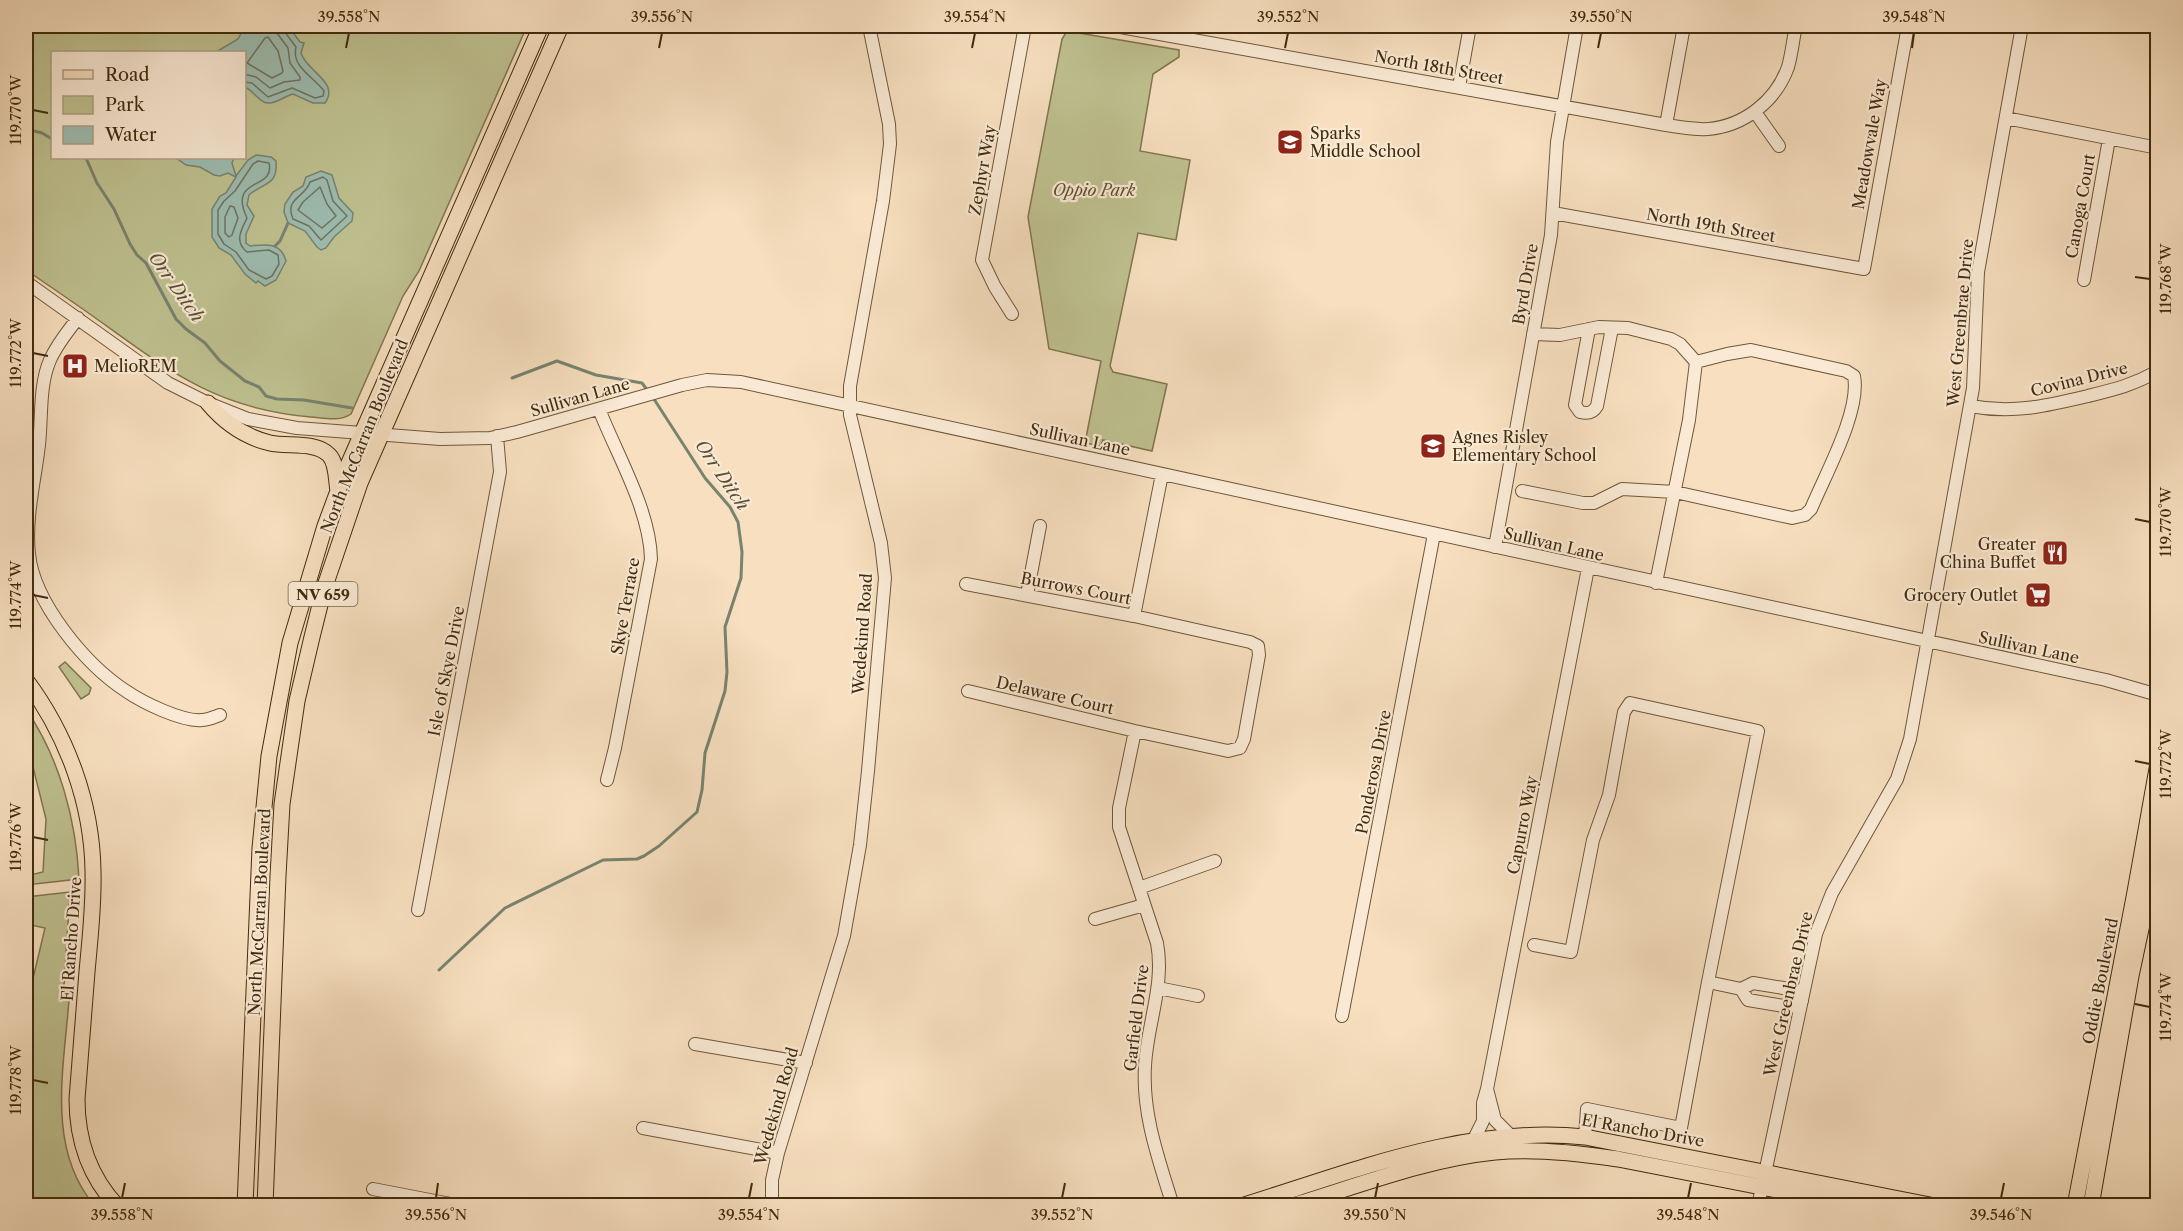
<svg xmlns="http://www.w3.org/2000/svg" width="2183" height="1231" viewBox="0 0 2183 1231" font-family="'Libre Caslon Text',serif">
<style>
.green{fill:#bfc190;stroke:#80764f;stroke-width:1.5;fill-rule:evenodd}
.water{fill:#9dbdb1;stroke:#788370;stroke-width:1.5}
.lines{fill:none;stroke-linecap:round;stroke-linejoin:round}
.shore{stroke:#6f7460;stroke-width:1.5}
.stream{stroke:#788370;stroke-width:3}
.minor-casing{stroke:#6e583a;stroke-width:14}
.major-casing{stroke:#412b0e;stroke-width:17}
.minor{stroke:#faead5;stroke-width:12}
.major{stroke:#f7dfbf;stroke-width:15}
.ticks{fill:none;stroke:#412b0e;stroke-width:2}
.labels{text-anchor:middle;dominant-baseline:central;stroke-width:4.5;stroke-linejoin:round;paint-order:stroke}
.shield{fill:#faead5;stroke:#78644a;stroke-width:1.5}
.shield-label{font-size:15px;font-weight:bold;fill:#412b0e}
.street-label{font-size:16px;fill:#412b0e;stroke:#faead5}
.poi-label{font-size:16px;fill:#412b0e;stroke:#faead5;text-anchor:start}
.park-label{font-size:16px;font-style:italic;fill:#60502e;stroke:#faead5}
.water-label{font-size:18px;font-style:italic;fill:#585037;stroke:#faead5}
.neatline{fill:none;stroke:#412b0e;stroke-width:2}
.ticks-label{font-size:15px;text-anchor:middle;fill:#412b0e}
</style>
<rect width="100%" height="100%" fill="#f7dfbf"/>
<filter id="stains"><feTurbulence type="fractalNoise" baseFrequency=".00333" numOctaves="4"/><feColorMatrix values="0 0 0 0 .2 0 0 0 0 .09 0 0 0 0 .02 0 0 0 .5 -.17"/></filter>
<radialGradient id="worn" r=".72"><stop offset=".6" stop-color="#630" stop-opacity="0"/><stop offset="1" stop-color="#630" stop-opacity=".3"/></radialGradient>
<!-- green -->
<path class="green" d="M26,26H527L419,271L403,296L351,414C340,422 324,418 311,417C219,409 173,374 101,322C76,304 51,287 26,270ZM52,52H244V158H52Z
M1067,31L1179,50V57L1153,74L1140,151L1190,160L1176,240L1138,233L1110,366L1113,372L1167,384L1152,451L1103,440L1101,446L1085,443L1101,361L1049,349L1028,217L1062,39Z
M65,662L91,688L89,694L81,699L59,667Z
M26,709C60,759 76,820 79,879L26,885V876L43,872L46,819L33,767L26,753Z
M70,892L64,986L69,1000C64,1068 46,1148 94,1205H26V1008L45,928L26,924V897Z"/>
<!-- water -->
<path class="water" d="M245,26H288L300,42L304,43L301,53C307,72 340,82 325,103H313L293,94C285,96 277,103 269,103C260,104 253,90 245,87L244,52H216L238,39Z
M256,155L271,157L276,161C278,186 264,182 249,195L247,205L254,216L246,234V243L250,246C266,244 281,242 286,261L276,280L265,286L258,281L256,283L245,274L231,255L219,248L212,237V209L220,196L226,193L236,177L228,173L220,176L214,175L200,167L186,165L176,158H234L232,163L236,176L248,160Z
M321,171L332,175L339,198L353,213L352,221L334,237L326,248L321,250L317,247L305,231L288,223L284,212L285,204L293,192L303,186L306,177Z"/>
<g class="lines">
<!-- shore -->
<path class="shore" d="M268,37L278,51L283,71L282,73L272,78L247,63L265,38Z
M244,74L256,77L270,88L284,82L300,80V77L290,63L288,48L277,33L276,26
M244,82L252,83L268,97L292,88L315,98L323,96L324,91C314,77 291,67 296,47L284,31V26
M258,161L269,163C276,191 227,176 247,218C241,230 234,242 247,252L269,250L278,255L279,264L272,276L266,279L249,270L236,252L224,244L218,234V210L224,201L235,191L253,164Z
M323,177L327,180L333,201L347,216L321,240L309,226L293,219C284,198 305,198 310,182Z
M320,187L327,204L336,216L322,228L298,210L303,202Z
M230,206L234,207L238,218L232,235L229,237L225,233V217Z"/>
<!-- stream -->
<path class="stream" d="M26,129L42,133L52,139
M86,158L97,183L114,209L130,244L137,255L146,263L176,319L186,329L205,343L220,361L245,381L259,387L266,396L277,399L304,400L352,408
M275,246L280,241L288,223
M512,378L557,361L596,375L642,383L648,391
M439,970L505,908L603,860L637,859L644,856L659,846L697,812L702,790L705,753L725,691L727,672L725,627L741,578L742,552L738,522L730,507L705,478L652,396"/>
<defs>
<path id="minor" d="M1115,26L1666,125C1680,127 1694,130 1708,129C1744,126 1776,101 1788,67C1792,53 1793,39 1796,26
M2156,26H2158
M1459,87L1470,26
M1755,112L1779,146
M2006,118L2158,148
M1666,125L1684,26
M1553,213L1864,269L1908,26
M2084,280L2109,139
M26,282L168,383L208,403L248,419L297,428L440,439L490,438L517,432L682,385L707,380L741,382L2106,680L2158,695
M1012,314L995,287L982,260L1025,26
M78,318C68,331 57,344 50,360C39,385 42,418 39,445C35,480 25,518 29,554C34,603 86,665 126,691C142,702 182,722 202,720C208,720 214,717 220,715
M1589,329L1575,405L1580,412C1588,414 1593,413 1597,406L1612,328
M1533,334L1560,335L1599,327L1628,328L1671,339L1680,344L1696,362L1689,420L1656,583
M1970,406C2013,414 2046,406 2088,396C2116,389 2133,385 2158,371
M599,409C617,455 650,510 651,559L615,748L607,780
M1522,491L1583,503H1594L1622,489L1675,492L1792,518L1805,515L1811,509C1825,475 1861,411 1854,376L1846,371L1751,350L1727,354L1696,362
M1495,547L1551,235L1557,142L1577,26
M966,584L1134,616L1250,642L1258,646L1259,655L1244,739L1240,748L1228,751L1135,731L968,691
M1027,595L1040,526
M1134,616L1162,474
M1135,731L1119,808V827L1157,943C1165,985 1147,1024 1145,1066C1142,1115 1159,1160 1173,1206
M1139,888L1215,861
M418,910L500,472L497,436
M1095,919L1144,905
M1534,945L1571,952L1593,840L1609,795L1624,712L1630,703L1758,731L1708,982
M1158,988L1198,996
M1342,1016L1434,534
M695,1044L806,1063
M1487,1089L1495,1120L1511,1136
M643,1128L778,1153
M1585,1137L1587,1109L1681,1128L1708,982L1741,989L1753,983L1795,990L1802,1001L1790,1007L1748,1000L1741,989
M1473,1141L1483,1121V1103L1487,1089L1588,568
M373,1189L461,1206
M772,1206V1180L778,1153L844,936L860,845L868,771L885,578L881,543L850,415V386L883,201L890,144L889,124L869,26
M1758,1206L1816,934L1832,893L1897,779L1910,739L1973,388L1978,272L2022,26"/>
<path id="major" d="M208,403C224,422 245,437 270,443C287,447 316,441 329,455C337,463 336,480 338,491
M26,680C67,735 92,803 93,871C94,905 90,938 87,972C84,1014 80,1057 77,1099C77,1139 89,1176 117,1206
M245,1206L260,848L269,756L290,643L325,526L345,472L541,26
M265,1206L278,876L282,804L297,701L312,637L324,589L360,483L561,26
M1241,1206C1354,1171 1465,1125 1585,1137L1935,1206
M1291,1206C1358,1186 1426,1159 1495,1152C1535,1148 1578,1153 1618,1159L1859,1206
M2075,1206L2135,892L2158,763
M2091,1206L2131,976L2158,849"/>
</defs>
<!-- minor casing -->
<use href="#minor" class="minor-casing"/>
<!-- major casing -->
<use href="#major" class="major-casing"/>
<!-- minor -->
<use href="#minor" class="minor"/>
<!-- major -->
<use href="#major" class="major"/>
</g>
<!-- ticks -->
<path class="ticks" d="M346,48L349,33M659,48L662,33M972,48L975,33M1285,48L1288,33M1598,48L1601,33M1912,48L1914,33M33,110L48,113M2135,277L2150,279M33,353L48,356M2135,519L2150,522M33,595L48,598M2135,761L2150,764M33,837L48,840M2135,1004L2150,1007M33,1080L48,1083M122,1198L125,1183M436,1198L438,1183M749,1198L752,1183M1062,1198L1065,1183M1375,1198L1378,1183M1688,1198L1691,1183M2001,1198L2004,1183"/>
<!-- icons -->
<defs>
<symbol id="school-square" viewBox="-11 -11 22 22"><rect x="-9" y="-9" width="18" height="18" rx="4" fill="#8f2418" stroke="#faead5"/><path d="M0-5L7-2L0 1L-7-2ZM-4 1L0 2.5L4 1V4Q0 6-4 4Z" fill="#fff"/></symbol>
<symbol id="hospital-square" viewBox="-11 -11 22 22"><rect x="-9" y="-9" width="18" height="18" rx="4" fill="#8f2418" stroke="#faead5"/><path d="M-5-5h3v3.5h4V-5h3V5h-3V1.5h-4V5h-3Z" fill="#fff"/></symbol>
<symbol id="restaurant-square" viewBox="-11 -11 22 22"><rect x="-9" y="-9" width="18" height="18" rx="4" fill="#8f2418" stroke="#faead5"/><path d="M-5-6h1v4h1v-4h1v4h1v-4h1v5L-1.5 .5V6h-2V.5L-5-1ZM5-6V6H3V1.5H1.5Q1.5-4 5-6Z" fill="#fff"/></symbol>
<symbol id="supermarket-square" viewBox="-11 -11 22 22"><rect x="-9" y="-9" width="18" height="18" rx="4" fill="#8f2418" stroke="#faead5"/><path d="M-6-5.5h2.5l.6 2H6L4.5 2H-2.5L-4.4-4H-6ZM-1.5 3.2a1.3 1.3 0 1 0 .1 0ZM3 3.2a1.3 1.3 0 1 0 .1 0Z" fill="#fff"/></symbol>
</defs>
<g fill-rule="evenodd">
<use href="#school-square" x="1275" y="127" width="30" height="30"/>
<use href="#hospital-square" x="60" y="351" width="30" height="30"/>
<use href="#school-square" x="1418" y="431" width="30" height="30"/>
<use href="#restaurant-square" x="2040" y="538" width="30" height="30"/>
<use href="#supermarket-square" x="2023" y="580" width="30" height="30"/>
</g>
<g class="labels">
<!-- shield labels -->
<rect class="shield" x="288.5" y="582" width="69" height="24" rx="4.5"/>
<g class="shield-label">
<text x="323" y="594">NV 659</text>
</g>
<!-- street labels -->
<g class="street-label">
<text transform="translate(1439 67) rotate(10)">North 18th Street</text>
<text transform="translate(1869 144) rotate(-80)">Meadowvale Way</text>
<text transform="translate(982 170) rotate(-80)">Zephyr Way</text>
<text transform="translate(2080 206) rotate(-80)">Canoga Court</text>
<text transform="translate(1711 225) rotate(10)">North 19th Street</text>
<text transform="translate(1525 284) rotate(-80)">Byrd Drive</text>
<text transform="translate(1960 323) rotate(-85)">West Greenbrae Drive</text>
<text transform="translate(2079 379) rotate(-14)">Covina Drive</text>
<text transform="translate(580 397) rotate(-16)">Sullivan Lane</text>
<text transform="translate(364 436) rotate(-68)">North McCarran Boulevard</text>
<text transform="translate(1080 439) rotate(12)">Sullivan Lane</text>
<text transform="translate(1554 544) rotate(13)">Sullivan Lane</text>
<text transform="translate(1076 588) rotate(11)">Burrows Court</text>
<text transform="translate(625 606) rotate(-80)">Skye Terrace</text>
<text transform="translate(862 634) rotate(-86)">Wedekind Road</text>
<text transform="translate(2029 647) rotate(12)">Sullivan Lane</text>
<text transform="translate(446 671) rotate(-79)">Isle of Skye Drive</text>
<text transform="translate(1055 695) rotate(13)">Delaware Court</text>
<text transform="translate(1373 772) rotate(-79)">Ponderosa Drive</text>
<text transform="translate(1522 825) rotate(-79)">Capurro Way</text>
<text transform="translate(259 912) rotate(-87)">North McCarran Boulevard</text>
<text transform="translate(71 939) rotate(-86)">El Rancho Drive</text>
<text transform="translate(2100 981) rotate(-79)">Oddie Boulevard</text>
<text transform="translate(1788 994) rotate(-77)">West Greenbrae Drive</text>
<text transform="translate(1136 1018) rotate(-83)">Garfield Drive</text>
<text transform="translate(776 1106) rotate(-74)">Wedekind Road</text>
<text transform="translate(1643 1130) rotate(10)">El Rancho Drive</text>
</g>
<!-- poi labels -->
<g class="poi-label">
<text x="1310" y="133">Sparks<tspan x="1310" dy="18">Middle School</tspan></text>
<text x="94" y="366">MelioREM</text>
<text x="1452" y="437">Agnes Risley<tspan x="1452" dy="18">Elementary School</tspan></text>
<text x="2036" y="544" text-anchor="end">Greater<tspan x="2036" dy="18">China Buffet</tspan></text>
<text x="2018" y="595" text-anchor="end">Grocery Outlet</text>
</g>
<!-- park labels -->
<g class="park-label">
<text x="1094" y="190">Oppio Park</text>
</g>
<!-- water labels -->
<g class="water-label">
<text transform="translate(176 287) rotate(55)">Orr Ditch</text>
<text transform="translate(722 475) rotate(56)">Orr Ditch</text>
</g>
</g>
<!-- margin -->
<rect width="2183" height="1231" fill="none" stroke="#f7dfbf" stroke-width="66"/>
<!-- legend -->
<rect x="51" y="51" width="195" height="108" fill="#faead5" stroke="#b09e85" stroke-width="1.5"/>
<rect x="63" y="70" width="30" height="9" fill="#f7dfbf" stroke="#b09e85" stroke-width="1.5"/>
<text x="105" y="81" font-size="18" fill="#412b0e">Road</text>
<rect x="63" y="96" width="30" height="18" fill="#bfc190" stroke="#b09e85" stroke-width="1.5"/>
<text x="105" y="111" font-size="18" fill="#412b0e">Park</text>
<rect x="63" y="126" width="30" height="18" fill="#9dbdb1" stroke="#b09e85" stroke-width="1.5"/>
<text x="105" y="141" font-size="18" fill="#412b0e">Water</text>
<rect x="33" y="33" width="2117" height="1165" class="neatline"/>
<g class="ticks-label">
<text x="349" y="22">39.558°N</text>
<text x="662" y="22">39.556°N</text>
<text x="975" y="22">39.554°N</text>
<text x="1288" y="22">39.552°N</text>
<text x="1601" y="22">39.550°N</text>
<text x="1914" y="22">39.548°N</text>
<text transform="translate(16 110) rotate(-90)" y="5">119.770°W</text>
<text transform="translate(2166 279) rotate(-90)" y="5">119.768°W</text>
<text transform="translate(16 353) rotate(-90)" y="5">119.772°W</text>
<text transform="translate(2166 522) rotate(-90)" y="5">119.770°W</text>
<text transform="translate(16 595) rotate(-90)" y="5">119.774°W</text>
<text transform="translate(2166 764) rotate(-90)" y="5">119.772°W</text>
<text transform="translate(16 837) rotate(-90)" y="5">119.776°W</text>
<text transform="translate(2166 1007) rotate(-90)" y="5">119.774°W</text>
<text transform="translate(16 1080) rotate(-90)" y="5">119.778°W</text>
<text x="122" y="1220">39.558°N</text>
<text x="436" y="1220">39.556°N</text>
<text x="749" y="1220">39.554°N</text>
<text x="1062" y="1220">39.552°N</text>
<text x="1375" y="1220">39.550°N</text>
<text x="1688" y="1220">39.548°N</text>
<text x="2001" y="1220">39.546°N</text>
</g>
<rect width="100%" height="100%" filter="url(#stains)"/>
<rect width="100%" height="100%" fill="url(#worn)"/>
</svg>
